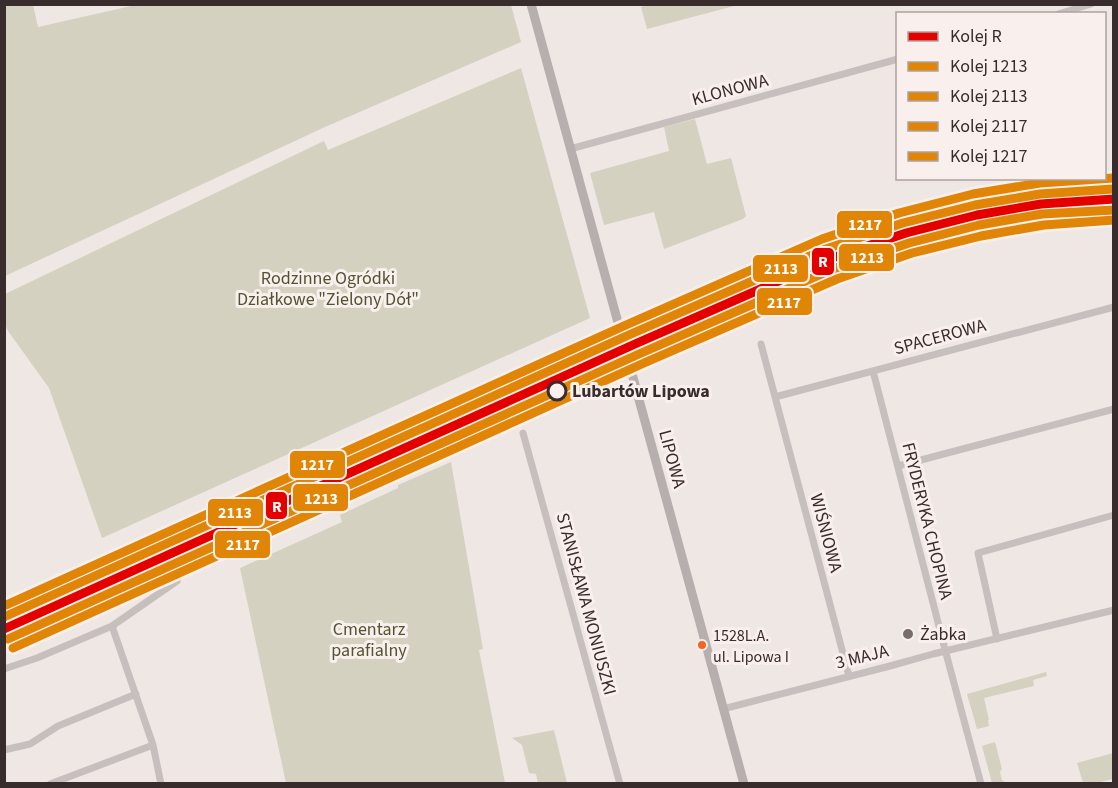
<svg xmlns="http://www.w3.org/2000/svg" width="1118" height="788" viewBox="0 0 1118 788" font-family="'Source Sans 3',sans-serif">
<style>
.green{fill:#d4d1c0}
.lines{fill:none;stroke-linecap:round;stroke-linejoin:round}
.street{stroke:#c7bfbd;stroke-width:7}
.secondary{stroke:#b7afae;stroke-width:9}
.rail-1-casing{stroke:#f9f0ee;stroke-width:14}
.rail-2-casing{stroke:#f9f0ee;stroke-width:14}
.rail-3-casing{stroke:#f9f0ee;stroke-width:14}
.rail-4-casing{stroke:#f9f0ee;stroke-width:14}
.rail-5-casing{stroke:#f9f0ee;stroke-width:14}
.rail-1{stroke:#e50000;stroke-width:9}
.rail-2{stroke:#e18507;stroke-width:9}
.rail-3{stroke:#e18507;stroke-width:9}
.rail-4{stroke:#e18507;stroke-width:9}
.rail-5{stroke:#e18507;stroke-width:9}
.stop-dot{fill:#f9f0ee;stroke:#382c2c;stroke-width:3}
.poi-dot{fill:#786d6c;stroke:#f9f0ee;stroke-width:2}
.bus-dot{fill:#f26522;stroke:#f9f0ee;stroke-width:2}
.labels{text-anchor:middle;dominant-baseline:central;stroke-width:6;stroke-linejoin:round;paint-order:stroke}
.bus-label{font-size:16px;fill:#382c2c;stroke:#f9f0ee;text-anchor:start}
.street-label{font-size:18px;fill:#382c2c;stroke:#f9f0ee}
.park-label{font-size:18px;fill:#515432;stroke:#f9f0ee}
.stop-label{font-size:18px;font-weight:bold;fill:#382c2c;stroke:#f9f0ee;text-anchor:start}
.poi-label{font-size:18px;fill:#382c2c;stroke:#f9f0ee;text-anchor:start}
.line-badge{stroke:#f9f0ee;stroke-width:2}
.badge-label{font-size:16px;text-anchor:middle;font-weight:bold;fill:#fff}
</style>
<rect width="100%" height="100%" fill="#eee7e4"/>
<!-- green -->
<path class="green" d="M140,4L511,5L521,42L325,127L5,276V5H33L38,27Z
M649,4H738V5L647,29L641,7Z
M521,68L590,318L102,538L49,388L8,331L5,324V294L324,141L328,150Z
M695,119L707,164L731,158L746,216L743,219L664,249L654,212L604,225L590,173L669,151L664,127Z
M451,462L483,649L479,650L505,783H286L240,568L342,522L340,515L398,488V485Z
M1046,672L1047,676L1033,680L1034,686L984,698L989,720H988L989,726L977,729L967,694Z
M554,730L567,783H538L536,774L529,773L522,745L512,738Z
M995,742L1002,769L1000,772L1002,780L1006,783H992L982,746Z
M1113,753V779L1096,783H1083L1077,763Z"/>
<g class="lines">
<!-- street -->
<path class="street" d="M1058,14L1091,4
M570,149L898,59
M761,344L849,676
M873,371L947,657L981,784
M775,397L1114,307
M523,433L620,784
M898,466L1114,409
M112,626L153,745L161,784
M997,639L978,553L1114,515
M4,669L37,658L112,626L177,581
M723,709L890,666L933,654L1114,610
M4,750L30,744L58,726L136,694
M50,784L153,745"/>
<!-- secondary -->
<path class="secondary" d="M531,4L744,784"/>
<defs>
<path id="rail-1" d="M4,629L635,344L829,259L906,233L977,215L1041,204L1114,199"/>
<path id="rail-2" d="M8,639L639,354L833,269L909,243L979,225L1042,214L1114,210"/>
<path id="rail-3" d="M4,617L631,334L826,249L903,223L975,205L1040,194L1113,189"/>
<path id="rail-4" d="M13,648L644,363L837,279L912,253L981,236L1044,225L1114,220"/>
<path id="rail-5" d="M4,606L626,325L822,239L899,213L973,194L1040,183L1113,178"/>
</defs>
<!-- rail-1 casing -->
<use href="#rail-1" class="rail-1-casing"/>
<!-- rail-2 casing -->
<use href="#rail-2" class="rail-2-casing"/>
<!-- rail-3 casing -->
<use href="#rail-3" class="rail-3-casing"/>
<!-- rail-4 casing -->
<use href="#rail-4" class="rail-4-casing"/>
<!-- rail-5 casing -->
<use href="#rail-5" class="rail-5-casing"/>
<!-- rail-1 -->
<use href="#rail-1" class="rail-1"/>
<!-- rail-2 -->
<use href="#rail-2" class="rail-2"/>
<!-- rail-3 -->
<use href="#rail-3" class="rail-3"/>
<!-- rail-4 -->
<use href="#rail-4" class="rail-4"/>
<!-- rail-5 -->
<use href="#rail-5" class="rail-5"/>
</g>
<!-- markers -->
<circle class="stop-dot" cx="557" cy="391" r="9"/>
<circle class="poi-dot" cx="908" cy="634" r="6"/>
<circle class="bus-dot" cx="702" cy="645" r="5"/>
<g class="labels">
<!-- bus labels -->
<g class="bus-label">
<text x="713" y="636">1528L.A.<tspan x="713" dy="21">ul. Lipowa I</tspan></text>
</g>
<!-- street labels -->
<g class="street-label">
<text transform="translate(730 90) rotate(-15)">KLONOWA</text>
<text transform="translate(940 337) rotate(-15)">SPACEROWA</text>
<text transform="translate(672 459) rotate(75)">LIPOWA</text>
<text transform="translate(927 521) rotate(76)">FRYDERYKA CHOPINA</text>
<text transform="translate(826 533) rotate(75)">WIŚNIOWA</text>
<text transform="translate(586 604) rotate(75)">STANISŁAWA MONIUSZKI</text>
<text transform="translate(862 657) rotate(-14)">3 MAJA</text>
</g>
<!-- park labels -->
<g class="park-label">
<text x="328" y="278">Rodzinne Ogródki<tspan x="328" dy="21">Działkowe "Zielony Dół"</tspan></text>
<text x="369" y="629">Cmentarz<tspan x="369" dy="21">parafialny</tspan></text>
</g>
<!-- stop labels -->
<g class="stop-label">
<text x="572" y="391">Lubartów Lipowa</text>
</g>
<!-- poi labels -->
<g class="poi-label">
<text x="920" y="634">Żabka</text>
</g>
</g>
<g class="line-badge">
<rect x="836" y="210" width="57" height="29" rx="6" fill="#e18507"/>
<rect x="838" y="243" width="57" height="29" rx="6" fill="#e18507"/>
<rect x="811" y="247" width="24" height="29" rx="6" fill="#e50000"/>
<rect x="752" y="254" width="57" height="29" rx="6" fill="#e18507"/>
<rect x="756" y="287" width="57" height="29" rx="6" fill="#e18507"/>
<rect x="289" y="450" width="57" height="29" rx="6" fill="#e18507"/>
<rect x="292" y="483" width="57" height="29" rx="6" fill="#e18507"/>
<rect x="265" y="491" width="23" height="29" rx="6" fill="#e50000"/>
<rect x="207" y="498" width="57" height="29" rx="6" fill="#e18507"/>
<rect x="214" y="530" width="57" height="29" rx="6" fill="#e18507"/>
</g>
<g class="badge-label">
<text x="865" y="230">1217</text>
<text x="867" y="263">1213</text>
<text x="823" y="267">R</text>
<text x="781" y="274">2113</text>
<text x="784" y="308">2117</text>
<text x="317" y="470">1217</text>
<text x="321" y="504">1213</text>
<text x="277" y="512">R</text>
<text x="235" y="518">2113</text>
<text x="243" y="550">2117</text>
</g>
<!-- border -->
<rect width="1118" height="788" fill="none" stroke="#382c2c" stroke-width="12"/>
<!-- legend -->
<rect x="896" y="12" width="210" height="168" fill="#f9f0ee" stroke="#aca2a0" stroke-width="1.5"/>
<rect x="908" y="32" width="30" height="9" fill="#e50000" stroke="#aca2a0" stroke-width="1.5"/>
<text x="950" y="42" font-size="18" fill="#382c2c">Kolej R</text>
<rect x="908" y="62" width="30" height="9" fill="#e18507" stroke="#aca2a0" stroke-width="1.5"/>
<text x="950" y="72" font-size="18" fill="#382c2c">Kolej 1213</text>
<rect x="908" y="92" width="30" height="9" fill="#e18507" stroke="#aca2a0" stroke-width="1.5"/>
<text x="950" y="102" font-size="18" fill="#382c2c">Kolej 2113</text>
<rect x="908" y="122" width="30" height="9" fill="#e18507" stroke="#aca2a0" stroke-width="1.5"/>
<text x="950" y="132" font-size="18" fill="#382c2c">Kolej 2117</text>
<rect x="908" y="152" width="30" height="9" fill="#e18507" stroke="#aca2a0" stroke-width="1.5"/>
<text x="950" y="162" font-size="18" fill="#382c2c">Kolej 1217</text>
</svg>
